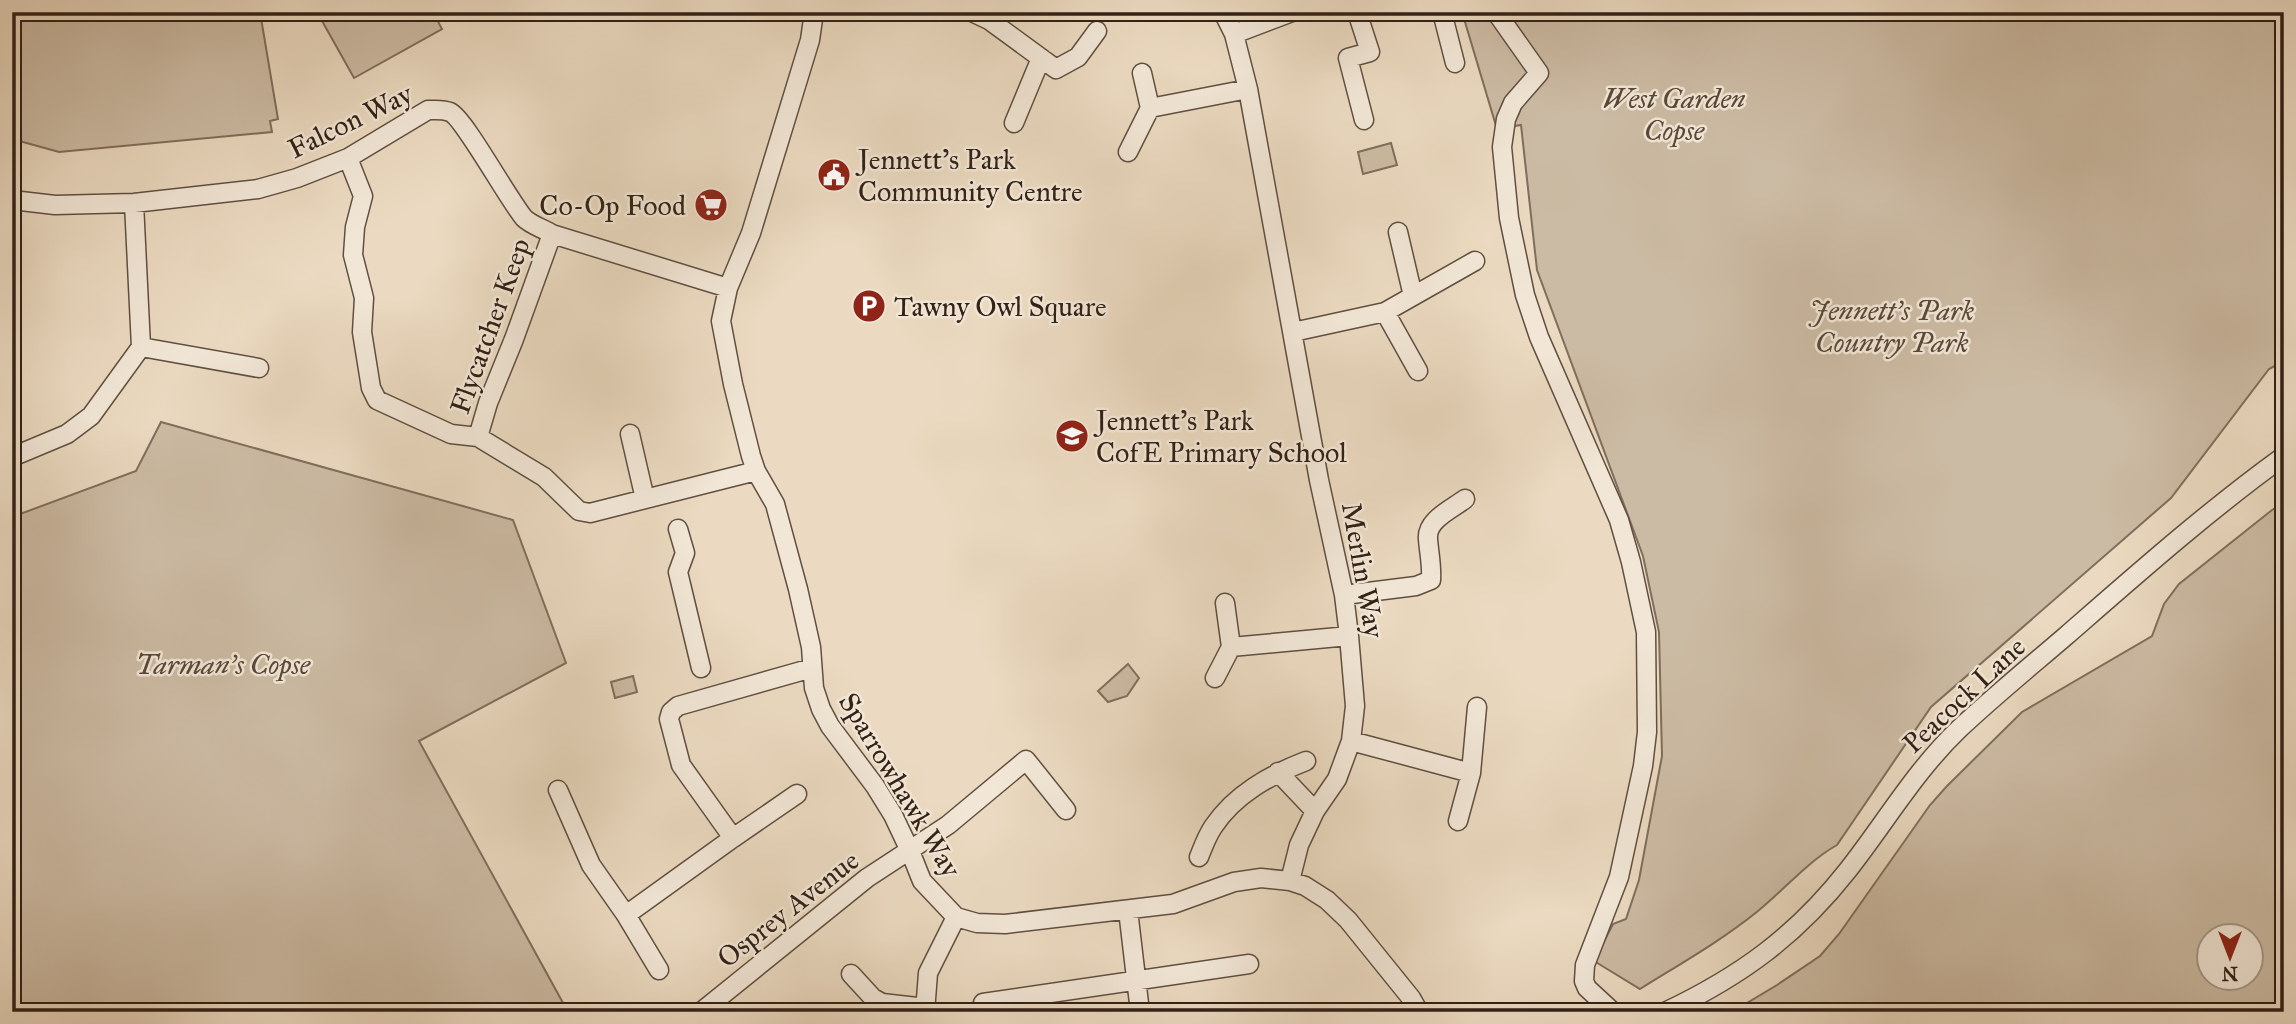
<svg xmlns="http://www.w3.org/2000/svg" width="2296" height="1024" viewBox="0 0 2296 1024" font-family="'IM FELL Great Primer',serif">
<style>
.green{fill:#ccbba4;stroke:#7f6e5d;stroke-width:2;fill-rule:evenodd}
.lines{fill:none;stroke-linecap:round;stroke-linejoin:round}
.minor-casing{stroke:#604f41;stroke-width:21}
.minor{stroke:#f2e7d7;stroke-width:18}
.labels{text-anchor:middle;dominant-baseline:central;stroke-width:5;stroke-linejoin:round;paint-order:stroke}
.park-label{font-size:28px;font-style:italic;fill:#58483a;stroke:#f2e7d7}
.street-label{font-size:28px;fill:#322116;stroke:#f2e7d7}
.poi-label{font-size:28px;fill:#322116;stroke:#f2e7d7;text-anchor:start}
</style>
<rect width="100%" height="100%" fill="#ebdac1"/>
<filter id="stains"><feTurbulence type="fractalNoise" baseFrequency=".00286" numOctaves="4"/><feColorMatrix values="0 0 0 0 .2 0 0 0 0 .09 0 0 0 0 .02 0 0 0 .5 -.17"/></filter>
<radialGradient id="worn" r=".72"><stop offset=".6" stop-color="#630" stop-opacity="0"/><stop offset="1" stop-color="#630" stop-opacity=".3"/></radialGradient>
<!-- green -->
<path class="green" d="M12,12H260L278,119L270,121L272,132L59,152L12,139Z
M317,12H433L442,29L354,78Z
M1462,12H2284V361L2269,369L2171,498L1931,707L1837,845C1807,862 1784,890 1758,911C1721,941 1680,964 1640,989L1594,961L1613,924L1626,919L1639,880L1662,756L1659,632L1643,556L1537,270L1521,125L1497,129Z
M1391,143L1397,165L1363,174L1358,152Z
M161,422L513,520L566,663L419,741L568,1012H12V517L136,471Z
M2284,503V1012H1732L1777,985L1820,956L1839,934L1930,805L1947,786L2022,712L2152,636L2164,604L2179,584L2272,510ZM2208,936H2250V978H2208Z
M1128,664L1139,678L1127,696L1108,702L1098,691Z
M633,676L637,692L615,698L611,682Z"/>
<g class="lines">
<defs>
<path id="minor" d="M814,12L810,40L751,233L728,288L721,321L733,384L751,456L756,471L775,504L798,589L811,647L814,688L821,709L830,726L875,786L893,815L910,851L922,881L956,917L977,923L1005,924L1173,904L1234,882L1261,878L1290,881L1305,886L1327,900L1348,920L1411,998L1419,1012
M972,12L989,20L1056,69L1078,57L1097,31
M1223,12L1234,34L1248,89L1319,480L1344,595L1349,636L1355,706L1351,741L1337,779L1315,811L1299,845L1290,881
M1357,12L1370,52L1348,58L1364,120
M1442,12L1455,63
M1496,12L1539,73L1513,103L1506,119L1502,147L1509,218L1525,295L1539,337L1619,520L1631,562L1646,632L1647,732L1643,766L1619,877L1585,965L1584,981L1587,988L1613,1012
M1234,34L1292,12
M1150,108L1248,89
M1014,123L1041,58
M1128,152L1150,108L1142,73
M348,158L363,196L355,227L353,255L364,298L362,332L371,388L377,400L451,434L478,437L544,477L579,511L590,513L756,471
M12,200L55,205L134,203L258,189L297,178L348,158L428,110C435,110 443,109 450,112C464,118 508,199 524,218C531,225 544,229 552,234L728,288
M1398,232L1413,296
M1385,312L1418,371
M1293,332L1385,312L1475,261
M141,347L259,368
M630,434L645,499
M478,437L488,403L514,339L552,234
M12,457L67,434L91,416L141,347L134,203
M678,529L685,553L678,572L701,668
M1344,595L1416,586L1431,580C1432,565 1429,553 1428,539C1426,520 1452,509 1465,499
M1225,603L1231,647
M1215,678L1231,647L1349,636
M1351,741L1471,773
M1278,772L1315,811
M558,790L591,865L626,915L733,838L681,765L669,719L671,712L678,706L812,668
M1458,821L1471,773L1477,707
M733,838L797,794
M1199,857C1203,847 1207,836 1213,827C1235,794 1270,775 1306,761
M1128,910L1140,1012
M626,915L659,970
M851,974L873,998L882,1003L926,1008
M983,1003L1249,964
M701,1012L867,878L948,825L1026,760L1066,810
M925,1012L928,973L956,917
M1665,1012C1741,976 1796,936 1848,870C1885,823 1915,771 1959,729C1994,696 2031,666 2067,635C2138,573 2208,511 2284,456"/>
</defs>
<!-- minor casing -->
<use href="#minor" class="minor-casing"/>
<!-- minor -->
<use href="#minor" class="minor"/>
</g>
<!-- icons -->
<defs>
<symbol id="civic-disc" viewBox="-11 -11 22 22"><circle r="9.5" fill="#8f2418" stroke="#f2e7d7"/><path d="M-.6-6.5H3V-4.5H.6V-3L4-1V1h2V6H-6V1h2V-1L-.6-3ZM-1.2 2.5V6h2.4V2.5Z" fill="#fff"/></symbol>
<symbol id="supermarket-disc" viewBox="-11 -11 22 22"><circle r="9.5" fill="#8f2418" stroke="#f2e7d7"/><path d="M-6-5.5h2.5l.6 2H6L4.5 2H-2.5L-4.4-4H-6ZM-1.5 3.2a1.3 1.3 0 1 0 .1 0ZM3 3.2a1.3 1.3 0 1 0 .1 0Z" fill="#fff"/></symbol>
<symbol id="parking-disc" viewBox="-11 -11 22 22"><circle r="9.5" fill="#8f2418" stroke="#f2e7d7"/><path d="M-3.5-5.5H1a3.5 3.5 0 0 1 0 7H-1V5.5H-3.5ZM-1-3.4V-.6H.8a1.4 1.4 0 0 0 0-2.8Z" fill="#fff"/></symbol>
<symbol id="school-disc" viewBox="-11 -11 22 22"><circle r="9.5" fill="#8f2418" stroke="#f2e7d7"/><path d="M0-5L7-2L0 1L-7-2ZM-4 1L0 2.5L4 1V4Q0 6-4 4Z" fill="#fff"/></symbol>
</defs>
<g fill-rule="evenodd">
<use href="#civic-disc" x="815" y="156" width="38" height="38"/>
<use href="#supermarket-disc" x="692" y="186" width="38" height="38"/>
<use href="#parking-disc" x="850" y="287" width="38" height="38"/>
<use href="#school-disc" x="1053" y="417" width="38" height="38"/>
</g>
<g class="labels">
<!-- park labels -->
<g class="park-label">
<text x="1674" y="98">West Garden<tspan x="1674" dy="32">Copse</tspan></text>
<text x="1892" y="310">Jennett's Park<tspan x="1892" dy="32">Country Park</tspan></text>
<text x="223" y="664">Tarman's Copse</text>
</g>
<!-- street labels -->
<g class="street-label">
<text transform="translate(350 121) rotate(-26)">Falcon Way</text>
<text transform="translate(490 326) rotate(-70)">Flycatcher Keep</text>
<text transform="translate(1363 570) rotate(80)">Merlin Way</text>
<text transform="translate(1964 695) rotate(-43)">Peacock Lane</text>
<text transform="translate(900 785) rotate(59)">Sparrowhawk Way</text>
<text transform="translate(788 909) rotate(-38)">Osprey Avenue</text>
</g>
<!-- poi labels -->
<g class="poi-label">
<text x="858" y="159">Jennett's Park<tspan x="858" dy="32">Community Centre</tspan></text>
<text x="686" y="205" text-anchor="end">Co-Op Food</text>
<text x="894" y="306">Tawny Owl Square</text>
<text x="1096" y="420">Jennett's Park<tspan x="1096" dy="32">CofE Primary School</tspan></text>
</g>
</g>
<!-- margin -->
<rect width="2296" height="1024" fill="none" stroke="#ebdac1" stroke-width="42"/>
<rect x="14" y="14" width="2268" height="996" fill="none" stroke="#322116" stroke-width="3.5"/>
<rect x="21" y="21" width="2254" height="982" fill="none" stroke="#322116" stroke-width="2"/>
<!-- north arrow -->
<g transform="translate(2230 957) rotate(180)"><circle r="33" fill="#f2e7d7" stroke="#a5988a" stroke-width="2"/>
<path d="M0-5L12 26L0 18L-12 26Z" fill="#8f2418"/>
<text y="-10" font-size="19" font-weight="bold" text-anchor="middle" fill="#322116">N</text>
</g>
<rect width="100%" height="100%" filter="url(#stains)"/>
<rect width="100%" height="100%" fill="url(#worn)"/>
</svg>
